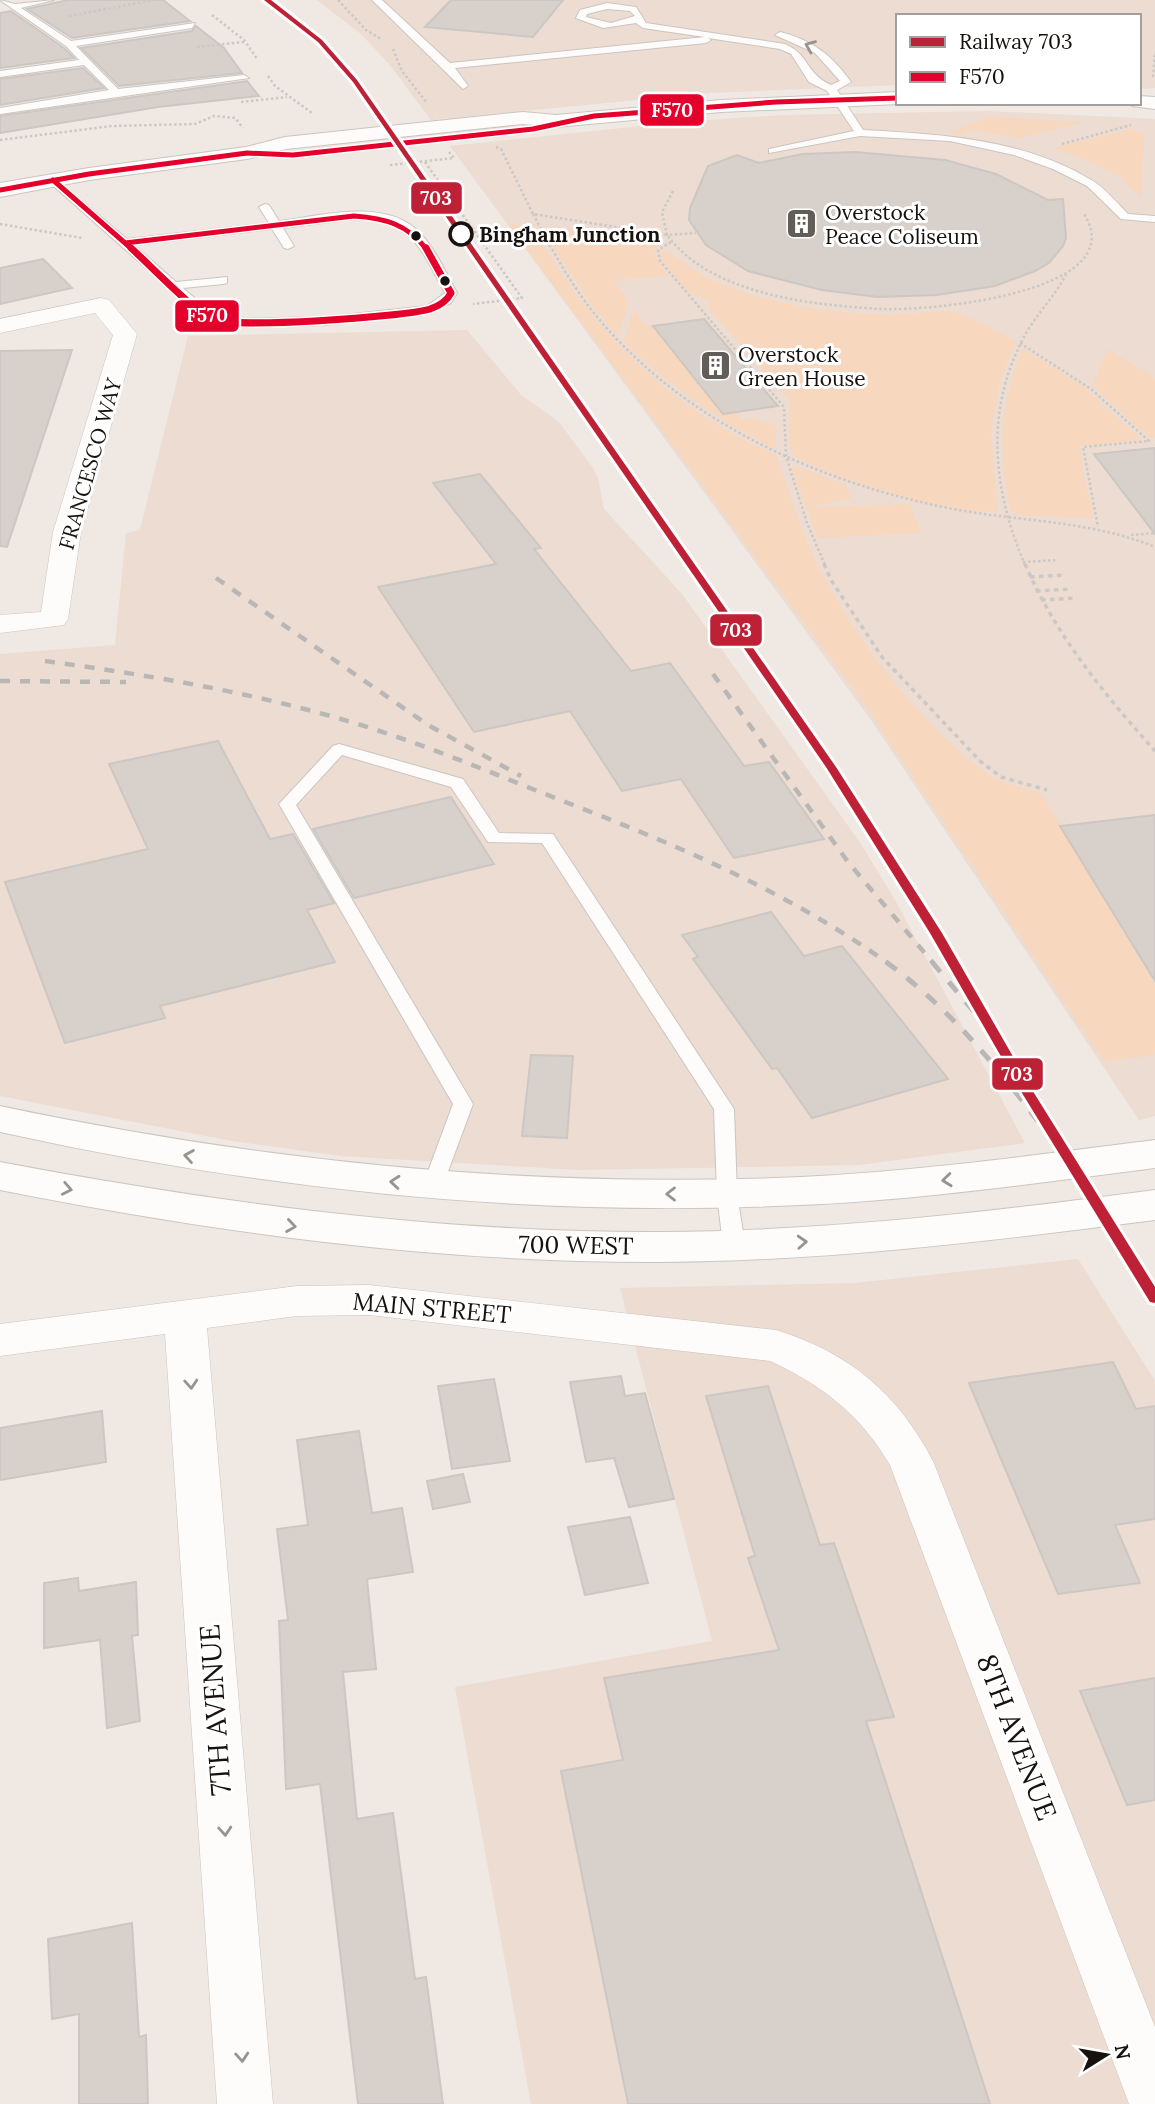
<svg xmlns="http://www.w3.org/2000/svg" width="1155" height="2104" viewBox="0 0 1155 2104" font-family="Lora,serif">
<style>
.built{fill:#ecdcd1}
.green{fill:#f7d7bd}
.building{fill:#d7d0cb;stroke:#cdc7c3;stroke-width:2}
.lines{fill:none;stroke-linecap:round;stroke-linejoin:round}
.lane-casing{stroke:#cbc5c0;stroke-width:2}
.street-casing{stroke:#cbc5c0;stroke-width:1}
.secondary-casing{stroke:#cbc5c0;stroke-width:2}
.primary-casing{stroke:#cbc5c0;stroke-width:2}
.path-far1{stroke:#cbc8c6;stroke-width:2.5;stroke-dasharray:2.5 2.5;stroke-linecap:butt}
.path{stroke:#cbc8c6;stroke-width:3.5;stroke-dasharray:4.5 4.5;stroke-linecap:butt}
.lane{fill:#fdfcfb;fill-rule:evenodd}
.street{fill:#fdfcfb;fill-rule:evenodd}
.secondary{fill:#fdfcfb;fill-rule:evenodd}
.primary{fill:#fdfcfb;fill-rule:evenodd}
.rail-far1{stroke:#b9b7b6;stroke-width:4.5;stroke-dasharray:10 10;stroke-linecap:butt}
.rail{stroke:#b9b7b6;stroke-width:5;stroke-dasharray:13 13;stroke-linecap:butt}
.bus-1-far1-casing{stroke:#fff;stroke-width:8}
.bus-1-casing{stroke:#fff;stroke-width:10}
.bus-1-far1{stroke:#e4002b;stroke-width:5}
.bus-1{stroke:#e4002b;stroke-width:7}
.rail-1-casing{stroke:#fff;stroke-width:6}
.rail-1{fill:#be2036;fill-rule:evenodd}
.oneway{stroke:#969390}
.stop-dot{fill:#fff;stroke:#17120e;stroke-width:3.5}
.bus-dot{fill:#17120e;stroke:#fff;stroke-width:2.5}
.labels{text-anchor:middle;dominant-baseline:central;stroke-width:6;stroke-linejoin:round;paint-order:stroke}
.far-poi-label{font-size:21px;fill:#17120e;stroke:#fff;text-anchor:start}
.far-stop-label{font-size:21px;font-weight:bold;fill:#17120e;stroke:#fff;text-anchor:start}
.far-street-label{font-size:21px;fill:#17120e;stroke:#fff}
.street-label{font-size:24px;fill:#17120e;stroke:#fff}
.near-street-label{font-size:28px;fill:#17120e;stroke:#fff}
.line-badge{stroke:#fff;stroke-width:2.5}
.badge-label{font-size:19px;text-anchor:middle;font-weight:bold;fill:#fff}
</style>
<rect width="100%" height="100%" fill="#f0e8e2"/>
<!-- built -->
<path class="built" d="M317,0H1155V88L1139,89V16H898V85L710,93L431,120L390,65L361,34Z
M989,111L1155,119V1116L1139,1120L871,720L450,146L679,122L784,115Z
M467,330L521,395L558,421L593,468L598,478L604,509L682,594L861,844L895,900L1025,1143L859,1165L578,1170L341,1156L232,1141L0,1096V654L115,645L126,533L140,530L188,336Z
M1078,1259L1155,1381V2104H531L455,1687L712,1641L620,1288L855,1283Z"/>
<!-- green -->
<path class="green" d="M988,117L1084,122L1021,138L968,130L962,135L948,133Z
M1130,129L1144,134L1141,196L1122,182L1126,180L1088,161L1054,148Z
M509,225L532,226C589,327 668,409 776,455C789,492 801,531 818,566C854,637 914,716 977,766C996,782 1018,787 1041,793L1155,981V1055L1104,1061L856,692Z
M551,227L644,235L661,243L653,254L668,276L613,280L629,301L618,336L590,303L542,230Z
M668,250C716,298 823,314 889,315C905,315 941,310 953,312C973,317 996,332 1016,341L1000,381L991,432L997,511C960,517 827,477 794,456L789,445V400L709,309V301L687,291L661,260L660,253Z
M634,310L647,327L653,326L723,413L736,412L742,420L752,418L775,425L776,447H771C718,419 667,385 624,342Z
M1022,348L1080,384L1142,440L1080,446L1083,474L1094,516L1091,518L1016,515L1010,510C998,449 1000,406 1022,348Z
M1107,349L1155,378V438L1151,439L1093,386Z
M795,466L845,484L851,498L809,507L910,504L921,533L818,538L791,468Z"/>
<!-- building -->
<path class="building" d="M68,0H163L190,21L72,38L27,9Z
M451,0H563L533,37L425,27Z
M11,11L64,48L74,58L0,68V13Z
M196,26L224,48L242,73L119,86L81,48L192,31Z
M83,68L104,88L0,105V79Z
M247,81L259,96L158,107L0,133V116Z
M855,152L945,160L996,174L1048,200L1063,199L1066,238L1063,246L1049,263L1035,271L995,286L937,295L877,297L822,290L748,271L706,245L689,220L690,208L708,166L737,155L759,163L803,154Z
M43,259L72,288L0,304V268Z
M704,319L778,406L723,414L653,326Z
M72,350L7,547L0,546V351Z
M1155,448V534L1094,454Z
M480,474L541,548L534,549L631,671L670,663L744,766L769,762L824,839L734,858L681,779L622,791L570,711L474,732L378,587L496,564L433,483Z
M218,741L270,839L293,834L334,903L307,910L335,962L160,1006L165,1018L65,1043L5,882L148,849L109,764Z
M451,797L494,864L354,898L313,829Z
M1155,815V981L1060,826Z
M771,912L804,956L842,946L948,1079L812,1118L777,1068L772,1069L693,959L698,957L682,935Z
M531,1055L573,1056L567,1138L522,1136Z
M1113,1362L1136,1409L1155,1406V1519L1115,1525L1140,1583L1058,1594L969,1383Z
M621,1376L625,1396L645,1393L674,1499L629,1507L614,1458L586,1462L570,1382Z
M494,1379L510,1461L452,1469L438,1386Z
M768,1386L820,1545L834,1543L894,1717L866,1721L990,2104H628L561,1771L623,1760L604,1678L779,1650L748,1558L755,1556L706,1396Z
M102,1411L106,1462L0,1480V1428Z
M359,1431L372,1513L402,1508L413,1572L367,1579L376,1669L343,1672L357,1819L393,1813L415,1979L426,1977L443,2104H358L320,1784L286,1789L279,1621L288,1620L277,1529L308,1525L297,1440Z
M463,1474L470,1502L433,1509L427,1481Z
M630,1517L648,1583L585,1595L568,1527Z
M78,1578L79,1591L136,1582L138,1635L132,1636L140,1721L107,1728L100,1640L44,1648V1583Z
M1155,1678V1800L1127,1805L1080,1691Z
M132,1923L139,2037L146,2035L148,2104H79V2014L52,2019L48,1939Z"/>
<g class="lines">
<defs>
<path id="lane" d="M0,0L15,4L54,0L21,8L71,41L195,23L192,28L76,46L118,89L244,75L249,78L0,114V108L109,90L84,65L0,77V71L79,60L66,46Z
M372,0H382L450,63L705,37L643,28L636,23L603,28L576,18L580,10L607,3L636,7L646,23L785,44C810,55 805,73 831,85L840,81L815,53L775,35L780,32C812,40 832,55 851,82L837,90L863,130C941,134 1025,139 1093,181C1106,189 1117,203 1128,214L1155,216V222L1121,219L1087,186L1053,169L1014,155L950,141L860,136L769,153V149L854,131L827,91L809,82L791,54L780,49L708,38L711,40L706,43L455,68L468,86L463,89ZM607,9L630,11L635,16L611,23L586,17L587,14Z
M53,177L127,239L269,223L259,207L265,204L269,205L279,221C322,216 386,197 420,233C436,250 446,273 457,293L451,303L430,313L324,325L229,327L207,322L49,182L48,180ZM354,219C412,220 420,247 445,293L427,306L324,317L229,319L215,316L183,288L223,284L227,283V277L176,282L134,245L272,229L284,248L288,249L294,246L283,228Z
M339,744L463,779L499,833L553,834L734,1109L737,1194L745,1245L741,1250H727L723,1245L717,1194L714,1109L542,843L488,842L451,787L342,755L296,805L473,1104L443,1185L440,1190H426L423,1185L453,1104L279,804L333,746Z"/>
<path id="street" d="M101,298L109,300L137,334L81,532L68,619L64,625L0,633V615L41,612L53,532L113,335L95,313L0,333V319Z
M369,1285L776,1330C850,1353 897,1393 933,1461L1155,2027V2104H1129L890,1465C860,1414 822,1385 770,1361L369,1315L297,1316L207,1328L273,2104H217L165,1334L0,1356V1324L297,1286Z"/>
<path id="secondary" d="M898,92V103H901L898,104L721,112L556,127L523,124L286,149L247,159L89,180L0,197V183L89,168L246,147L285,137L523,112L556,115L721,100Z
M1139,96L1155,97V109L1132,106L1130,103H1139Z"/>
<path id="primary" d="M0,1106C264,1162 530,1189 801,1177C919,1171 1037,1155 1155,1140V1168C1037,1183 919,1200 801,1205C530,1218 264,1190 0,1132Z
M0,1162C218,1203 438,1233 661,1232C826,1231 991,1212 1155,1190V1220C991,1241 826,1261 661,1262C438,1263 218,1233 0,1190Z"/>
</defs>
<!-- lane casing -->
<use href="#lane" class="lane-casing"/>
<!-- street casing -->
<use href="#street" class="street-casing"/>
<!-- secondary casing -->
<use href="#secondary" class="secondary-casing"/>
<!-- primary casing -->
<use href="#primary" class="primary-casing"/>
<!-- path-far1 -->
<path class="path-far1" d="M338,0L366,30L381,39
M212,15L244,40L258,60
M69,16L154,0
M197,47L244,42
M393,49L402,71L427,103
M268,76L275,86L312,113
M1153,77L1155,54
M241,102L287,97
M0,140L112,126L195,124L214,116L235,118L243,128
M1062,144L1131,125
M496,147L501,149L533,214L667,235C679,250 690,260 707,270C757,299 826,306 883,309C928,311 1134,293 1084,214
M425,162L522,298L473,304
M390,165L454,158L449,152
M673,191L662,212L667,235L696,233
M533,214C554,253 574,291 604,325C692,426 824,484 953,509C1022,522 1089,520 1155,547
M0,224L82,238
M671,242L658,250L660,261L784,407L786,456L807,523L825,565
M1020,343L1091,389L1149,441L1083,447L1098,527
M1131,535L1155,533
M1023,562L1058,560
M1025,565C993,490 984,412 1024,337C1036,314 1055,297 1066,274"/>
<!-- path -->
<path class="path" d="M824,564L831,580L882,657L980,761L1001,777L1047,790
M1025,564C1055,634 1104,694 1155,751
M1030,577L1065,575
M1036,591L1072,589
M1041,600L1077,598"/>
<!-- lane -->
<use href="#lane" class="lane"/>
<!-- street -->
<use href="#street" class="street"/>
<!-- secondary -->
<use href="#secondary" class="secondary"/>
<!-- primary -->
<use href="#primary" class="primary"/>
<!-- rail-far1 -->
<path class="rail-far1" d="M216,578L428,725L521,776
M45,661C148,675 251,692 351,722C425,744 496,775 568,803C681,847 790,893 889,964
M713,674L848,862L934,964
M0,681L126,682"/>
<!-- rail -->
<path class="rail" d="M886,962C972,1024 1033,1114 1094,1199
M932,962L975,1013L1016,1072"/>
<defs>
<path id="bus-1-far1" d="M53,180L133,250
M0,190L89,174L247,153L293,155L533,129L594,116L776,102L898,98
M125,243L354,216C384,218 408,224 427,250"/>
<path id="bus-1" d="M131,248C149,264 193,310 211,319C233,329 404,317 430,309C439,306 447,301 451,293L426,248"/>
</defs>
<!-- bus-1-far1 casing -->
<use href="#bus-1-far1" class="bus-1-far1-casing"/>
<!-- bus-1 casing -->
<use href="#bus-1" class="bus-1-casing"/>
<!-- bus-1-far1 -->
<use href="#bus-1-far1" class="bus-1-far1"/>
<!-- bus-1 -->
<use href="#bus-1" class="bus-1"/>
<defs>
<path id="rail-1" d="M264,0H271L322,40L357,80L836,767L942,933L1034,1093L1155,1287V1303L1150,1302L1022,1093L930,933L826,767L353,82L318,42Z"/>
</defs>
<!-- rail-1 casing -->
<use href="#rail-1" class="rail-1-casing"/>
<!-- rail-1 -->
<use href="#rail-1" class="rail-1"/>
</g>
<!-- one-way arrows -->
<defs><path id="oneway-chevron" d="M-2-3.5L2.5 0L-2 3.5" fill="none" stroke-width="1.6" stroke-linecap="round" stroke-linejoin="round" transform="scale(1.75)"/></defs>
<g class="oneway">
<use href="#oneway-chevron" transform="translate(810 46) rotate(-158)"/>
<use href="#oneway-chevron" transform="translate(189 1156) rotate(-171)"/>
<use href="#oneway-chevron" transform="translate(947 1180) rotate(174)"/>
<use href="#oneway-chevron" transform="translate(395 1182) rotate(-175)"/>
<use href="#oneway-chevron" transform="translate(67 1189) rotate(11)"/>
<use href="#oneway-chevron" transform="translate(671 1194) rotate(-180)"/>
<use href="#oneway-chevron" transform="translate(291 1226) rotate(8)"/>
<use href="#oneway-chevron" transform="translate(802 1242) rotate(-3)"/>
<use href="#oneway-chevron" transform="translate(191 1384) rotate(86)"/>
<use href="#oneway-chevron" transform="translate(225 1831) rotate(86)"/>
<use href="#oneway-chevron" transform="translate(242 2057) rotate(86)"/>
</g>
<!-- icons -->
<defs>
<symbol id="building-square" viewBox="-11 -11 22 22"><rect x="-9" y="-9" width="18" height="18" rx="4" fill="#635d58" stroke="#fff"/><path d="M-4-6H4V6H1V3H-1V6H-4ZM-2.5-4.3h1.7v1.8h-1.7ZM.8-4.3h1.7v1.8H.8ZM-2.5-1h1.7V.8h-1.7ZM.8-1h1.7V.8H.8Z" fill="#fff"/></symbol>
</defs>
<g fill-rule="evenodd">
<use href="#building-square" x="784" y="206" width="35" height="35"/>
<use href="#building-square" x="698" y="348" width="35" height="35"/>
</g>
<!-- markers -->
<circle class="stop-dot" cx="461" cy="234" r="11"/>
<g class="bus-dot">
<circle cx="416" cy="236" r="6"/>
<circle cx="445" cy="281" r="6"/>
</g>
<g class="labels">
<!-- far-poi labels -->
<g class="far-poi-label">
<text x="825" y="212">Overstock<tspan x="825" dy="24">Peace Coliseum</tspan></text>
<text x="738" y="354">Overstock<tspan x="738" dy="24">Green House</tspan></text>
</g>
<!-- far-stop labels -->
<g class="far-stop-label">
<text x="479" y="234">Bingham Junction</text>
</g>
<!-- far-street labels -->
<g class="far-street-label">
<text transform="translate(90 464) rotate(-74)">FRANCESCO WAY</text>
</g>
<!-- street labels -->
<g class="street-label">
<text transform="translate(576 1245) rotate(1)">700 WEST</text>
<text transform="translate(432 1308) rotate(5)">MAIN STREET</text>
</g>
<!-- near-street labels -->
<g class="near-street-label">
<text transform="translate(215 1710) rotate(-94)">7TH AVENUE</text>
<text transform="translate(1017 1737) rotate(69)">8TH AVENUE</text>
</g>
</g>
<g class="line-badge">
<rect x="639" y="93" width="66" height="34" rx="7" fill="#e4002b"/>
<rect x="410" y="181" width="53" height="34" rx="7" fill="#be2036"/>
<rect x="174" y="299" width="66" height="34" rx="7" fill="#e4002b"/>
<rect x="709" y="613" width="54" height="34" rx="7" fill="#be2036"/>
<rect x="991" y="1057" width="53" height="34" rx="7" fill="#be2036"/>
</g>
<g class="badge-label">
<text x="672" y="117">F570</text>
<text x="436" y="205">703</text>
<text x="207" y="322">F570</text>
<text x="736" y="637">703</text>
<text x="1017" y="1081">703</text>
</g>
<!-- legend -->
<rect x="896" y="14" width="245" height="91" fill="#ffffff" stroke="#a2a09f" stroke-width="2"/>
<rect x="910" y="37" width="35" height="10" fill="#be2036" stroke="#a2a09f" stroke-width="2"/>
<text x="959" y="49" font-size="21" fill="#17120e">Railway 703</text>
<rect x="910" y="72" width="35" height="10" fill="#e4002b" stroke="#a2a09f" stroke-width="2"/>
<text x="959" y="84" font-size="21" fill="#17120e">F570</text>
<!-- north arrow -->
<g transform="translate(1106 2055) rotate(79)" stroke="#ffffff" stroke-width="5" paint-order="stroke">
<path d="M0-5L12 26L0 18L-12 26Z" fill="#17120e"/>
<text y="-10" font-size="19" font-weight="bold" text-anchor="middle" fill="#17120e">N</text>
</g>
</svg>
